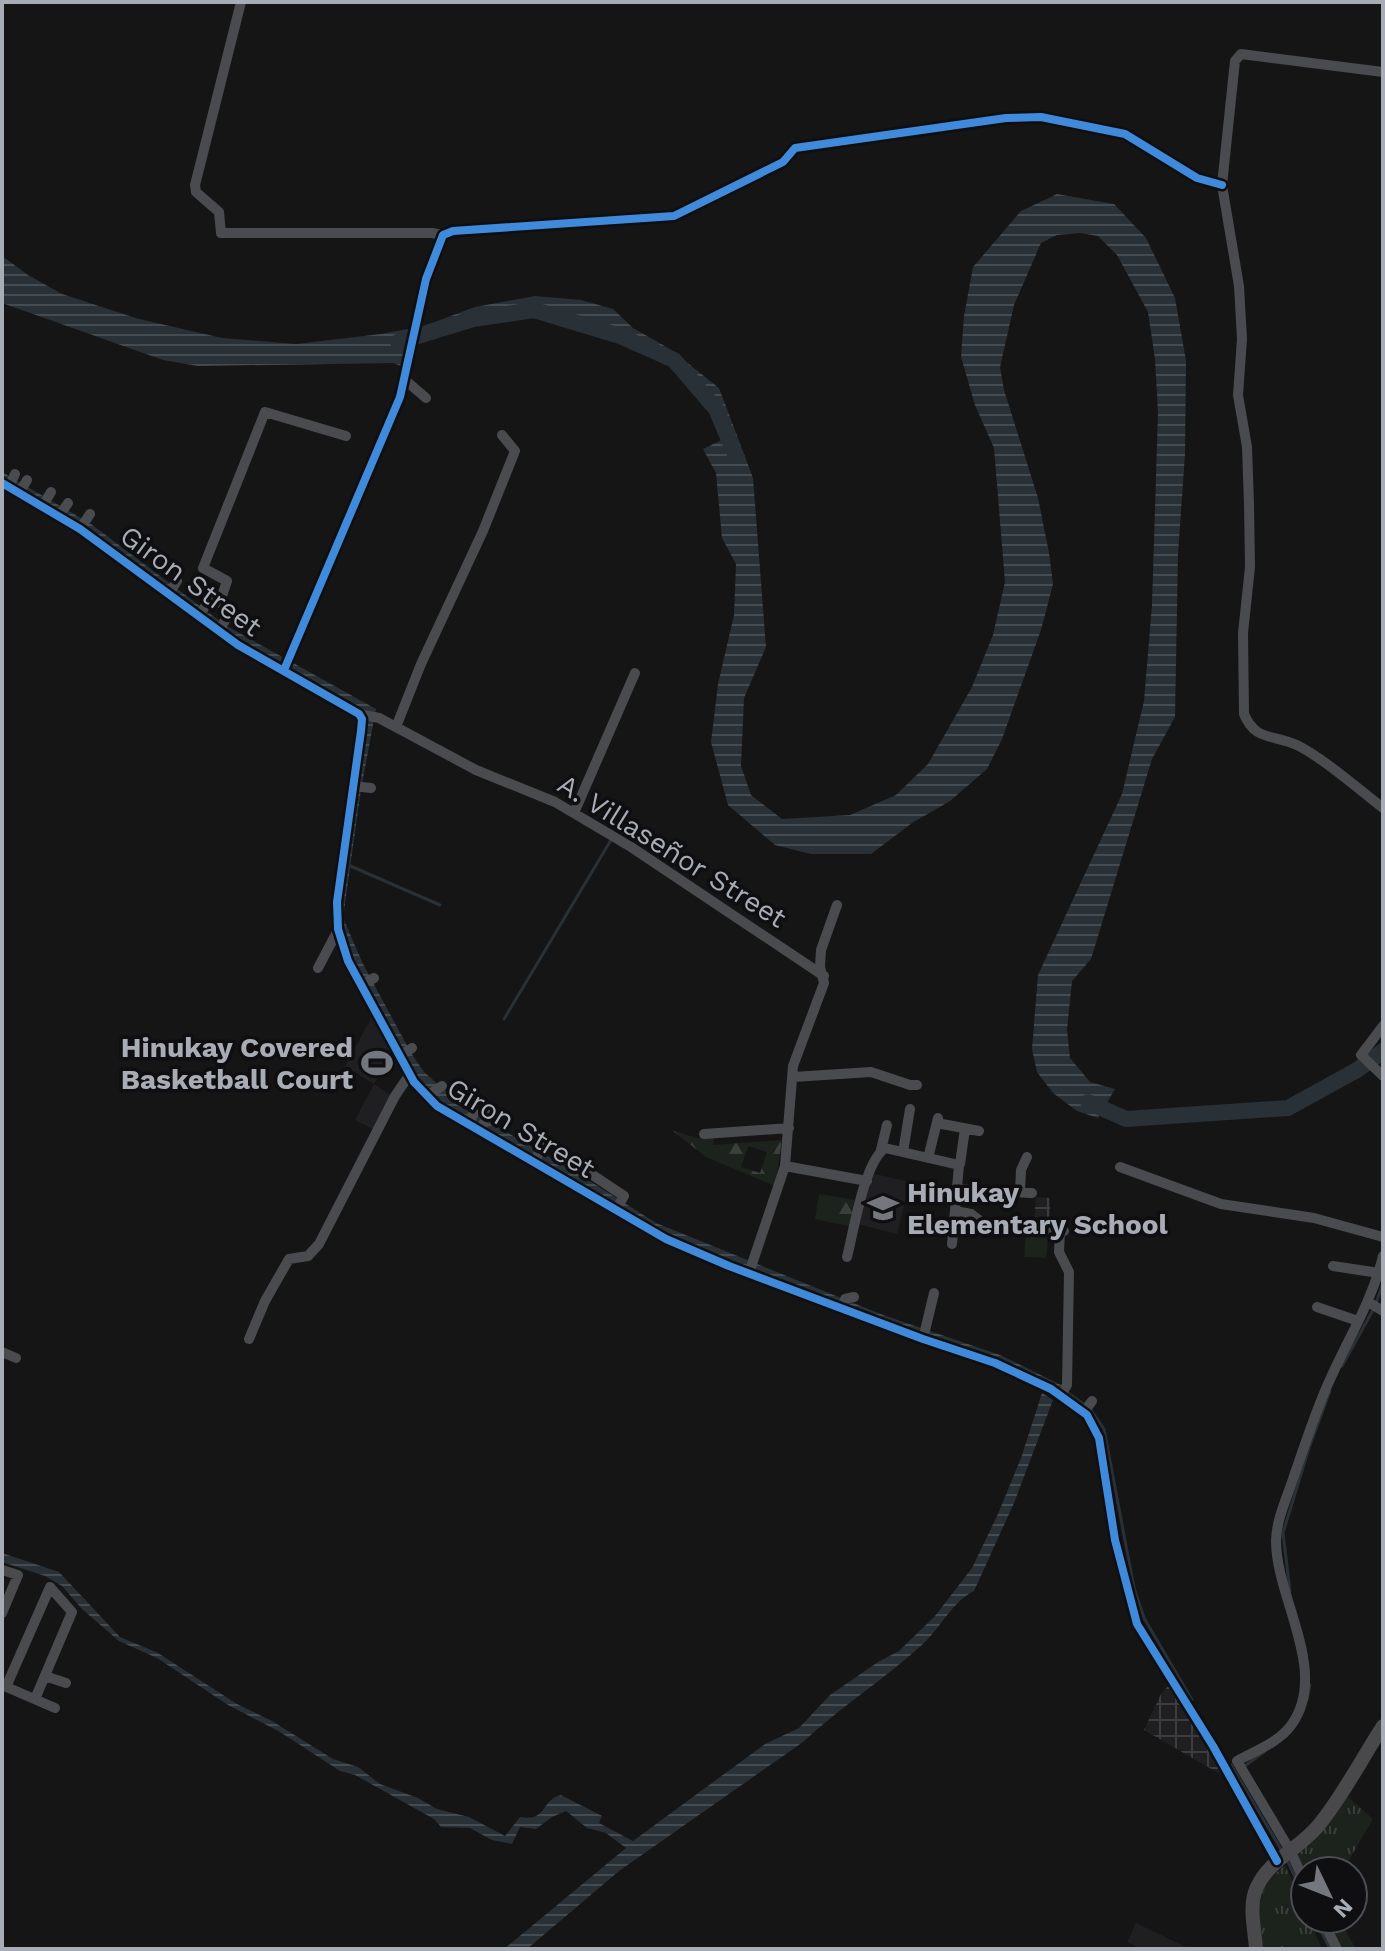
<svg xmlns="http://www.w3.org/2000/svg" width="1385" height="1951" viewBox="0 0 1385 1951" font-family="'Work Sans',sans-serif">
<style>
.built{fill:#1f1f21}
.industrial{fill:url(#industrial-grid)}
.grass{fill:url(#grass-tufts)}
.forest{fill:url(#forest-firs);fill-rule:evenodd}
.pitch{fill:#1c221c}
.water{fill:url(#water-rules)}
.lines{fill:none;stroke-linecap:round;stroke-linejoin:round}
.stream{stroke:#293136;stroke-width:3}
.river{stroke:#293136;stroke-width:16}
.minor{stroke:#4a4b4e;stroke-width:10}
.tertiary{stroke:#4a4b4e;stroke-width:12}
.secondary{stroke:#49494c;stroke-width:14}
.cycleway-casing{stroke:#0f0f11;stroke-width:13}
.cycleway{stroke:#408adc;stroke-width:8}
.labels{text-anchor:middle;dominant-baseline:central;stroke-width:7;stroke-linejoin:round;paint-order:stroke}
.street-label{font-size:28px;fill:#a7acb5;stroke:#0f0f11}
.poi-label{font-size:28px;font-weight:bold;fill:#a7acb5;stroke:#0f0f11;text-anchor:end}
</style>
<defs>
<pattern id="industrial-grid" width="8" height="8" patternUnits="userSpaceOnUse" patternTransform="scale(2)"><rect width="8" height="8" fill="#1f1f21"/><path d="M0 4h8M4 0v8" fill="none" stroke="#3d3d3f"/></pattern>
<pattern id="grass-tufts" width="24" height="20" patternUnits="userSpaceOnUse" patternTransform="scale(2)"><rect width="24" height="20" fill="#1c221c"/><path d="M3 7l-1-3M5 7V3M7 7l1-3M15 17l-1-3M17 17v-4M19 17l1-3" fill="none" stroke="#3a3f3b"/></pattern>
<pattern id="forest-firs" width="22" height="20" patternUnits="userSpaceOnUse" patternTransform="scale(2)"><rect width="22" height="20" fill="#1c221c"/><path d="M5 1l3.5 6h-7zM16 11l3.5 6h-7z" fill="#3a3f3b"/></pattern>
<pattern id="water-rules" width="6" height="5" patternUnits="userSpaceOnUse" patternTransform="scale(2)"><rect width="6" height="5" fill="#293136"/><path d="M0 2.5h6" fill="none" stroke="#454c51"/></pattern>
</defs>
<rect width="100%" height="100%" fill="#151515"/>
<!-- built -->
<path class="built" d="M374,1013L394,1052L374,1084L392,1096L373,1129L355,1120L374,1084L345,1066Z
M871,1173L910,1182L897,1234L858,1224Z
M1136,1923L1190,1949H1140L1127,1942Z"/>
<!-- industrial -->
<path class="industrial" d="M1036,1197L1050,1198V1226L1034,1225Z
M1168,1686L1225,1777L1144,1730L1161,1694Z"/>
<!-- grass -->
<path class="grass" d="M1345,1794L1373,1819L1349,1860L1363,1880L1353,1912V1871H1305L1295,1854Z
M1285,1865L1305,1910V1919H1309L1322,1949H1263C1259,1911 1252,1892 1285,1865Z
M1326,1919H1350L1345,1930L1356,1949H1340Z"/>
<!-- forest -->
<path class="forest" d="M673,1131L697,1138L714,1136L713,1145L782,1140L775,1186L706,1157ZM748,1146L767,1152L760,1173L741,1167Z
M819,1194L861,1201L853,1227L815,1219Z"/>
<!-- pitch -->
<path class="pitch" d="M1026,1232L1049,1233L1046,1258L1024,1257Z"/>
<!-- water -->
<path class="water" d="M1057,194L1114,204L1146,238L1175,298L1186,361L1185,454L1178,554L1175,717L1152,759L1091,959L1072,981L1067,1030L1070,1058L1090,1082L1115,1089L1098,1118L1077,1111L1053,1093L1037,1072L1032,1049L1038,975L1122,794L1144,701L1152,605L1158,412L1155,359L1148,312L1117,255L1098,236L1080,233L1057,235L1041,243L1014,305L1000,367L1004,390L1038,498L1049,553L1053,584L1041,630L1002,739L987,769L950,801L912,823L871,854H811L775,845L728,805L711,742L718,684L734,615L736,564L722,538L716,473L703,449L728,437L716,409L674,360L620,336L534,310L473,319L410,339L404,367L393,363L198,366L163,360L2,303V256L28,275L62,294L139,319L222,338L296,344L381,334L424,326L475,307L535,296L581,300L613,309L633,328L670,349L719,388L753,478L766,647L744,698L741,766L751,795L782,819L850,815L896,795L928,764L972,687L993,635L1005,582L994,448L975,405L961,357L964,316L973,267L1021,211Z
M2,472L91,524L225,625L376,709L361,789L343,918L363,964L411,1053L424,1072L465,1108L577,1173L656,1223L883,1315L1000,1355L1057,1383L1061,1385L1058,1389L911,1329L680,1242L441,1106L420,1086L358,973L340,923L366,722L225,632L2,479Z
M1042,1393L1053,1400L1014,1503L974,1591C952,1602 941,1627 923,1644C885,1679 841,1706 803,1742L619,1871L527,1949H504L626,1848L606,1833L587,1828L566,1811L552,1817L536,1829L520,1827L512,1844L492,1840L470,1828L441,1827L434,1819L355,1775L340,1771L280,1732L228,1705L157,1658L119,1641L82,1609L62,1586L45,1576L2,1562V1553L59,1572L120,1637L158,1653L237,1704L272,1721L333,1759L358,1767L380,1784L418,1798L437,1809L469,1817L505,1836L520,1817C548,1822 540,1800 561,1795L602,1816L599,1823L633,1841L765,1744L799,1728L830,1695L878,1662L899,1651L935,1616L972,1568L998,1514L1021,1458Z"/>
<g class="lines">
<!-- stream -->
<path class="stream" d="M348,865L440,905
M504,1019L611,840
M1376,1303L1383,1284
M1342,1366L1373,1310
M1065,1391L1085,1405
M1091,1410L1104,1429L1134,1588L1144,1618L1192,1700
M1290,1591L1283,1533L1309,1448L1330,1391
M1307,1700L1310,1685
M1231,1765L1282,1851
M1242,1768L1265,1751
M1287,1860L1305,1898
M1315,1919L1330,1949"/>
<!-- river -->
<path class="river" d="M398,342L473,319L534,310L620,336L674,360L716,409L736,456
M1088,1102L1126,1119L1288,1108L1357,1070L1383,1051"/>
<!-- minor -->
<path class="minor" d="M241,2L195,185L196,192L219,212L221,233H432L443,235
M1383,72L1241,54L1235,61L1222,185L1239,286L1242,339L1238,395L1247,447L1249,504L1250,567L1243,633L1244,714C1254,738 1268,735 1289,742C1313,749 1362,792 1383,808
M405,380L426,398
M9,487L15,474
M20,492L27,480
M42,507L51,492
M59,516L68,503
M80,529L90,514
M169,594L177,581
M198,616L210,600
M219,631L229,613L220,602L227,581L203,568L265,412L346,436
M284,670L400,397L426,279L443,235L453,231L674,216L783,162L795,148L1006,118L1041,117L1125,134L1197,178L1222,185
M359,714L379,718L476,770L555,802L631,847L824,976
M396,727L421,664L483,531L515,451L502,435
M353,786L371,788
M574,813L635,673
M318,968L338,930
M361,985L374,978
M1383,1026L1361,1055L1383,1076
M401,1055L412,1048
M793,1077L871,1072L910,1085H917
M427,1096L442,1086
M937,1123L979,1131
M468,1124L474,1113
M479,1131L489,1115
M704,1134L789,1128
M881,1150L887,1125
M903,1152L910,1109
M928,1158L938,1118
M570,1160L624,1196L615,1211
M534,1164L542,1145
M960,1164L965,1129
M785,1166L867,1181
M1120,1167L1221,1204L1314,1218L1383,1237
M957,1189L1032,1193
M1020,1192L1021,1170L1027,1157
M955,1211L971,1214L988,1227L1064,1231
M1060,1230L1059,1252L1069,1272L1067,1385L1061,1395
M847,1257C854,1230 864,1163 885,1148L959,1165L952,1244
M1333,1266L1379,1273
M749,1273L785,1166L793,1066L824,983L820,967L821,950L837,905
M1368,1302L1383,1311
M1317,1307L1358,1321
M842,1308L845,1299L854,1297
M249,1339L265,1301L289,1259L308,1256L319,1244L395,1096L410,1074
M923,1339L934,1293
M2,1352L16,1358
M1084,1412L1092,1401
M2,1570L18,1575L2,1613
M45,1676L66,1683
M2,1685L55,1708
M6,1687L50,1587L72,1612L35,1699
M1305,1883L1291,1852L1237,1761C1255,1751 1280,1742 1292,1724C1329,1671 1276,1598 1276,1541C1276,1520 1288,1495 1294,1476C1306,1442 1317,1406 1333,1373C1351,1334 1373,1298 1383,1256
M1322,1919L1337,1949"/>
<!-- tertiary -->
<path class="tertiary" d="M2,483L80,529L238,645L359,714L362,719L361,731L337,902L338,929L348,961L414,1082L437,1106L666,1239L729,1266L923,1339L995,1363L1051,1389L1087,1415L1099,1438L1115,1540L1137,1624L1213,1746L1277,1861"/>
<!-- secondary -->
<path class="secondary" d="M1256,1949C1255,1930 1248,1905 1257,1887C1269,1860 1300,1848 1318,1826C1343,1796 1362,1758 1383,1726"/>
<defs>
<path id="cycleway" d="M2,483L80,529L238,645L359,714L362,719L361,731L337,902L338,929L348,961L414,1082L437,1106L666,1239L729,1266L923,1339L995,1363L1051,1389L1087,1415L1099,1438L1115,1540L1137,1624L1213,1746L1277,1861
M284,670L400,397L426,279L443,235L453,231L674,216L783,162L795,148L1006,118L1041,117L1125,134L1197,178L1222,185"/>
</defs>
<!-- cycleway casing -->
<use href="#cycleway" class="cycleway-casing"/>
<!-- cycleway -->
<use href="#cycleway" class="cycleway"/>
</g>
<!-- icons -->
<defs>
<symbol id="stadium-bare" viewBox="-9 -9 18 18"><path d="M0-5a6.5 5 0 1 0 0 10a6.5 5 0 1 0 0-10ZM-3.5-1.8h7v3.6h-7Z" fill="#74777d" stroke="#0f0f11" stroke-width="2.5" paint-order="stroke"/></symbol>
<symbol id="school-bare" viewBox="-9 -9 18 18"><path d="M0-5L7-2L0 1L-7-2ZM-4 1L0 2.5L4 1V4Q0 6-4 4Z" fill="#74777d" stroke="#0f0f11" stroke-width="2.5" paint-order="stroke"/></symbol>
</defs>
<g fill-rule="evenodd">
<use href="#stadium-bare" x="355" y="1041" width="44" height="44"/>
<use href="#school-bare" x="861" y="1186" width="44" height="44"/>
</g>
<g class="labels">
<!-- street labels -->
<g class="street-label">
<text transform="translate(191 581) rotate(36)">Giron Street</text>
<text transform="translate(672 851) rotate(32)">A. Villaseñor Street</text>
<text transform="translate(521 1128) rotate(31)">Giron Street</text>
</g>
<!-- poi labels -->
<g class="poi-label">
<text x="353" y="1047">Hinukay Covered<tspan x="353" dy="32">Basketball Court</tspan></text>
<text x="907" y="1192" text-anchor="start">Hinukay<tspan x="907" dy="32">Elementary School</tspan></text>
</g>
</g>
<!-- border -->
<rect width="1385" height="1951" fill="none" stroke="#a7acb5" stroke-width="8"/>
<!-- north arrow -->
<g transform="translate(1329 1895) rotate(133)"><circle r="38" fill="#0f0f11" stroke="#4c4e53" stroke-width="2"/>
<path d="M0-6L14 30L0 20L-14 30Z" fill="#74777d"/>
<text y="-12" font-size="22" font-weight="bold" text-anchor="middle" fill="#a7acb5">N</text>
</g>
</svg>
